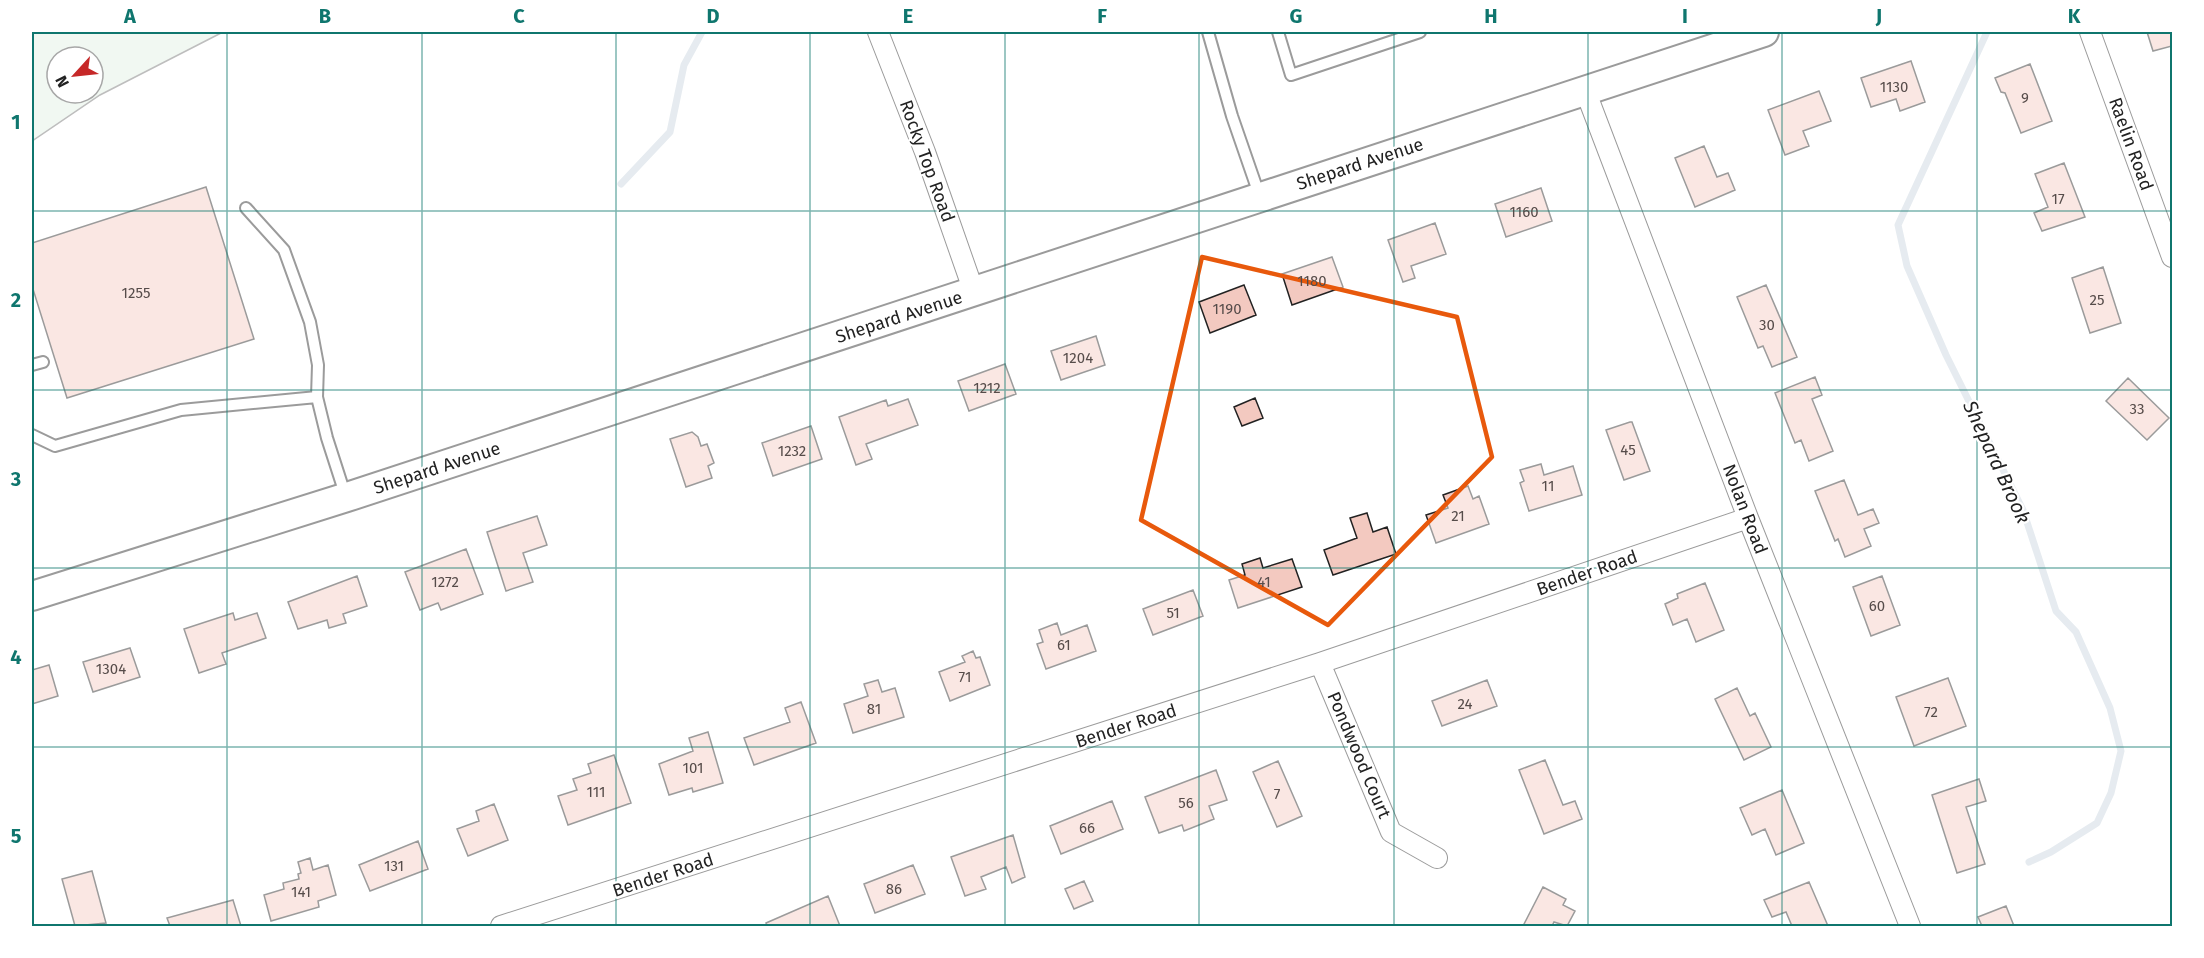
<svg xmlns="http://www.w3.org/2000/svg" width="2204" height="958" viewBox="0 0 2204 958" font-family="'Fira Sans',sans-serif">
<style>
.green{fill:#e0efe3;stroke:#6f6f6f;stroke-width:1.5;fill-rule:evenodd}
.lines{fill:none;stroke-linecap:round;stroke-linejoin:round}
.stream{stroke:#c7d3dd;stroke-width:7}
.building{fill:#f3c9c0;stroke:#222;stroke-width:1.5}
.service-casing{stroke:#222;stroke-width:14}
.minor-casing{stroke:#222;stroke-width:22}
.secondary-casing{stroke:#222;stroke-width:32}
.service{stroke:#fff;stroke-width:10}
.minor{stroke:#fff;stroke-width:20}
.secondary{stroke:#fff;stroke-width:28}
.marked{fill:none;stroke:#e8590c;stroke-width:4.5;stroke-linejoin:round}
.grid{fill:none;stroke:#0f766e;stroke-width:1.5;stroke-opacity:0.55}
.labels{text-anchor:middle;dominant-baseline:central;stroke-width:4.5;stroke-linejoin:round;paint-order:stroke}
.number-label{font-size:15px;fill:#564c4a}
.street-label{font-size:18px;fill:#222;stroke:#fff}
.water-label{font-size:20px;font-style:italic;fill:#222;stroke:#fff}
.neatline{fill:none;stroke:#0f766e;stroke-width:2}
.grid-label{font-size:20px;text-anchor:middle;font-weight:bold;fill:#0f766e}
</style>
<rect width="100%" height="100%" fill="#fff"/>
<!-- green -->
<path class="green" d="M32,32H223L100,95L32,141ZM57,57H93V93H57Z"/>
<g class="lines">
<!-- stream -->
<path class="stream" d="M1987,32L1898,225L1907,266L1946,355L2023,510L2056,611L2076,632L2110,708L2121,751L2111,793L2097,823L2051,852L2029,862
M621,184L670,132L684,65L702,32"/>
</g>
<!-- building -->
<path class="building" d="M2147,32H2172V46L2153,51Z
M1911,61L1925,102L1900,111L1896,99L1871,107L1861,78Z
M2030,64L2052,121L2021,133L2005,93L2001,92L1995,78Z
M1819,91L1831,121L1803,131L1809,146L1785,155L1768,110Z
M1704,146L1717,177L1728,173L1735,190L1695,207L1675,158Z
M2064,163L2085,217L2042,231L2034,213L2048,207L2035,174Z
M206,187L254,339L67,398L32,286V243Z
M1541,188L1552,221L1506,237L1495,204Z
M1435,223L1446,254L1411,266L1415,278L1403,282L1388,240Z
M1332,257L1343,287L1292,305L1282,274Z
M2103,267L2121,323L2090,333L2072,278Z
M1244,285L1256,315L1210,333L1199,302Z
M1766,285L1797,357L1772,367L1763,346L1758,348L1737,297Z
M1096,336L1105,365L1061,380L1051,351Z
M1005,364L1016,394L969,411L958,381Z
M1815,377L1822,395L1812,399L1833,451L1809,461L1801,440L1795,443L1775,393Z
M2128,378L2169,418L2147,440L2106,401Z
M1255,398L1263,418L1242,426L1234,407Z
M908,399L918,425L866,444L872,459L856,465L839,417L886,400L888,406Z
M1630,422H1632L1650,471L1624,480L1606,430Z
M811,426L822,459L773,476L762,443Z
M692,432L698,437L701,446L707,444L714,463L708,466L712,478L686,487L670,439Z
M1541,464L1544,475L1573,466L1582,495L1529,511L1520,483L1524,481L1520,470Z
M1844,480L1858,515L1873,509L1879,523L1864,529L1871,546L1845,557L1838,539L1835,541L1815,491Z
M1468,486L1473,499L1479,496L1489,524L1436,543L1426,515L1448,508L1443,495Z
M1367,513L1373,532L1387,527L1396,554L1333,575L1324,550L1357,538L1350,518Z
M537,516L547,545L523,553L533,582L506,591L487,532Z
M466,549L483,594L441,610L438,603L420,610L405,572Z
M1260,558L1263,568L1292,559L1302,587L1238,608L1229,580L1245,575L1242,564Z
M357,576L367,606L343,614L346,623L329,628L327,620L298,629L288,602Z
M1882,576L1900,625L1871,636L1853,587Z
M1705,583L1724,630L1696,642L1687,619L1673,625L1665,604L1678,598L1677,594Z
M1193,590L1203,616L1153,635L1143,609Z
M233,613L235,620L257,613L266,638L222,653L226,664L199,673L184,629Z
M1057,623L1061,635L1087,625L1096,651L1046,669L1037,644L1043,642L1039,630Z
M130,648L140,677L93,692L83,662Z
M973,651L976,658L980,657L990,685L950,701L939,672L965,662L962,656Z
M49,665L58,696L32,704V670Z
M1948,678L1966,726L1914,746L1896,697Z
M878,680L882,692L895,688L904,717L853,733L844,704L868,696L864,684Z
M1487,680L1497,706L1442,726L1432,701Z
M1737,688L1750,716L1755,713L1771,747L1744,760L1715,699Z
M801,702L816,743L754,765L744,738L790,722L785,708Z
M708,732L723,783L693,792L692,788L669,795L659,764L693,751L689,738Z
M614,755L631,803L568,825L558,796L577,790L573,779L591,773L588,764Z
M1545,760L1563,805L1575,801L1582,819L1544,834L1519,770Z
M1278,761L1302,816L1277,827L1253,772Z
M1216,770L1227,800L1209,806L1214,819L1184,831L1182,825L1159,833L1145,797Z
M1979,779L1986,801L1966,807L1985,864L1957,873L1932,795Z
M1782,790L1804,843L1776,855L1765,829L1752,835L1740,808Z
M1112,801L1123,829L1061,854L1050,826Z
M494,804L508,840L468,856L457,829L479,821L476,811Z
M1013,835L1025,877L1012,883L1006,867L981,877L986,889L965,896L951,857Z
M418,841L428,869L370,891L359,865Z
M310,858L313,870L328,865L336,895L318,901L319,907L271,921L264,895L284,889L283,883L299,879L298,874L301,873L298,862Z
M913,865L925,894L875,913L864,884Z
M92,871L106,923L75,926L62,879Z
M1084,881L1093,901L1074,909L1065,889Z
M1809,882L1828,926H1792L1786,912L1772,917L1764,900Z
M1543,887L1566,899L1563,905L1575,911L1567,926L1554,922L1552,926H1523Z
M828,896L840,926H767L766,923Z
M233,900L241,926H170L167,918Z
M2006,906L2014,926H1982L1978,917Z"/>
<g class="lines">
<defs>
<path id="service" d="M1208,32L1232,116L1260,197
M1278,32L1291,75L1420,32
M246,208L284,250L310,322L318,365L317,397L327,438L346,497
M32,365L43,362
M32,435L55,446L181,410L317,397"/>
<path id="minor" d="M878,32L925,152L974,292
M2090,32L2172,257
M1585,90L1748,518L1910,926
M1320,663L1391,832L1437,858
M501,926L1320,663L1748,518"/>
<path id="secondary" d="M32,596L347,497L1764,32"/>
</defs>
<!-- service casing -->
<use href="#service" class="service-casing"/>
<!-- minor casing -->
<use href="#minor" class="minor-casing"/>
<!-- secondary casing -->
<use href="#secondary" class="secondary-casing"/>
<!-- service -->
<use href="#service" class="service"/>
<!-- minor -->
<use href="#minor" class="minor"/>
<!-- secondary -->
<use href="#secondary" class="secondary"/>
</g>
<!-- marked area -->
<path d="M0 0H2204V958H0ZM1202,257L1457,317L1492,457L1328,625L1141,520Z" fill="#fff" fill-opacity=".55" fill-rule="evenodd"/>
<path class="marked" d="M1202,257L1457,317L1492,457L1328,625L1141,520Z"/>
<!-- grid -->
<path class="grid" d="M227,32V926M422,32V926M616,32V926M810,32V926M1005,32V926M1199,32V926M1394,32V926M1588,32V926M1782,32V926M1977,32V926M32,211H2172M32,390H2172M32,568H2172M32,747H2172"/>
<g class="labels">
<!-- number labels -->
<g class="number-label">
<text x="1894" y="87">1130</text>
<text x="2025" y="98">9</text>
<text x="2058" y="199">17</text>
<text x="1524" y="212">1160</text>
<text x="1312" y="281">1180</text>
<text x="136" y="293">1255</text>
<text x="2097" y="300">25</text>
<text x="1227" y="309">1190</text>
<text x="1767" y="325">30</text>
<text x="1078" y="358">1204</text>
<text x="987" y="388">1212</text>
<text x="2137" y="409">33</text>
<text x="1628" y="450">45</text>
<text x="792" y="451">1232</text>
<text x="1548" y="486">11</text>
<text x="1458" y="516">21</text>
<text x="445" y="582">1272</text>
<text x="1264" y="582">41</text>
<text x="1877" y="606">60</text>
<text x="1173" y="613">51</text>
<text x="1064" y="645">61</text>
<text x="111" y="669">1304</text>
<text x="965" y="677">71</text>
<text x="1465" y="704">24</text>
<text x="874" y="709">81</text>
<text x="1931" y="712">72</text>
<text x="693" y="768">101</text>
<text x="596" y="792">111</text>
<text x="1277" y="794">7</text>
<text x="1186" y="803">56</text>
<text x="1087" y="828">66</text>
<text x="394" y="866">131</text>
<text x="894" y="889">86</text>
<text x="301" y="892">141</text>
</g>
<!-- street labels -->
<g class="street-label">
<text transform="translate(2131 144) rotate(70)">Raelin Road</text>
<text transform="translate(927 161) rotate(70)">Rocky Top Road</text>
<text transform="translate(1360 164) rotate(-18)">Shepard Avenue</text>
<text transform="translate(899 317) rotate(-18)">Shepard Avenue</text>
<text transform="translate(437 468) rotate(-18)">Shepard Avenue</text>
<text transform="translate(1745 509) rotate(69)">Nolan Road</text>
<text transform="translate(1587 573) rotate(-19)">Bender Road</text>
<text transform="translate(1126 726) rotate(-18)">Bender Road</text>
<text transform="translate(1359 755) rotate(67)">Pondwood Court</text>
<text transform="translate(663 875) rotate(-18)">Bender Road</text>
</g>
<!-- water labels -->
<g class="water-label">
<text transform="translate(1997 462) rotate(65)">Shepard Brook</text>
</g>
</g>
<!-- border -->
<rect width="2204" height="958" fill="none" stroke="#ffffff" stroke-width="66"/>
<!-- north arrow -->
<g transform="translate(75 75) rotate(243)"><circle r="28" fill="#ffffff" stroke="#a7a7a7" stroke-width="1.5"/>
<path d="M0-4.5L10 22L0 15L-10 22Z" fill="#c62828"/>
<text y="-9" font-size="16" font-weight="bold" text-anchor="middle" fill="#222222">N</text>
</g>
<rect x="33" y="33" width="2138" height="892" class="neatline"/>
<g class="grid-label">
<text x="130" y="23">A</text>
<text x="325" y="23">B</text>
<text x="519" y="23">C</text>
<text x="713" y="23">D</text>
<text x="908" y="23">E</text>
<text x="1102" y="23">F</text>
<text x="1296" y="23">G</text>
<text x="1491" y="23">H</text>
<text x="1685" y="23">I</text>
<text x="1879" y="23">J</text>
<text x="2074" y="23">K</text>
<text x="16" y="129">1</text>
<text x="16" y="307">2</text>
<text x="16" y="486">3</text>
<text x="16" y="664">4</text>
<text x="16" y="843">5</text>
</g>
</svg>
